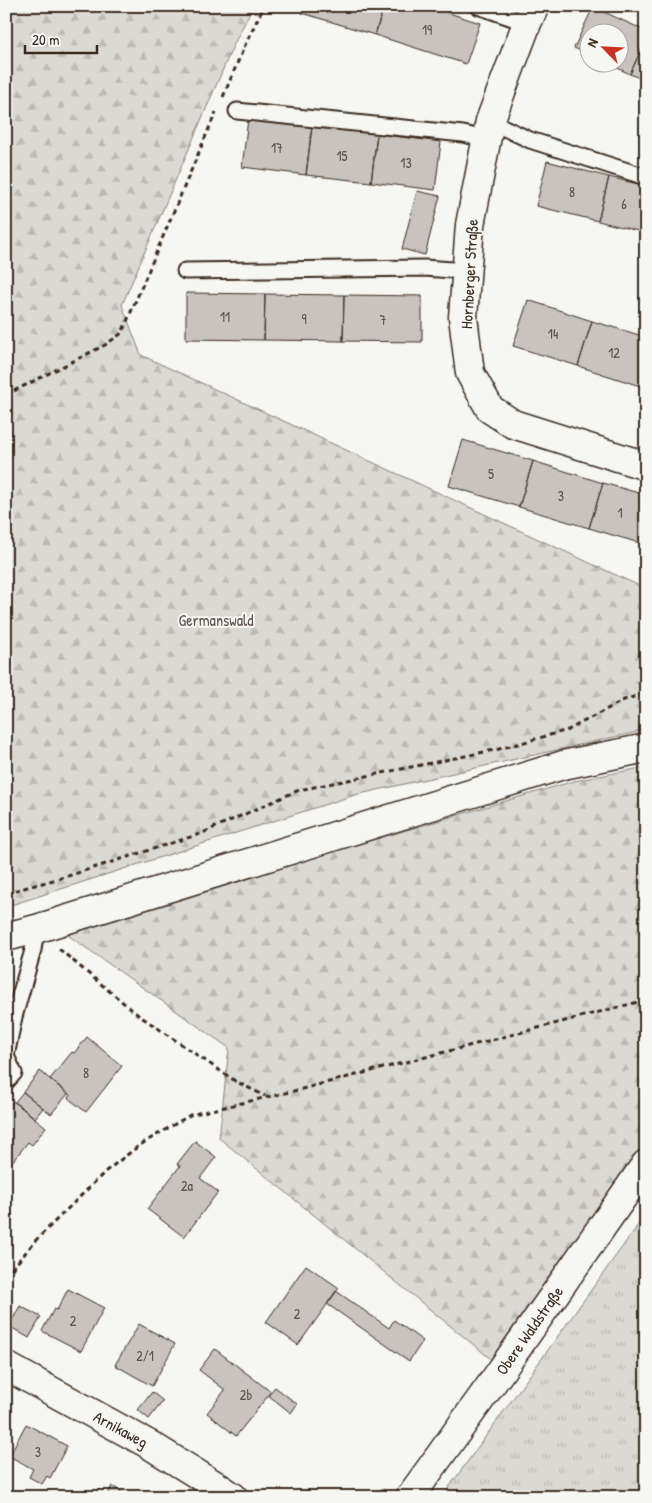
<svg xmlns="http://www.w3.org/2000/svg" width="652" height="1503" viewBox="0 0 652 1503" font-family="'Patrick Hand',sans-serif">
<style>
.grass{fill:url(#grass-tufts);stroke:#8a8278}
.forest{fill:url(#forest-firs);stroke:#8a8278}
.building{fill:#c8c3be;stroke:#3b2a1e}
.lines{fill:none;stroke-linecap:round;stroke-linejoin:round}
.lane-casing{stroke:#3b2a1e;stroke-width:19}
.street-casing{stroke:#3b2a1e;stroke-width:31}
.secondary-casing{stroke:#3b2a1e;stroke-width:31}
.path{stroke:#3b2a1e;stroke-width:3;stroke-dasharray:5 4;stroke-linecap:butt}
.lane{stroke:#f6f6f2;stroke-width:15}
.street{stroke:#f6f6f2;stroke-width:28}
.secondary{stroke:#f6f6f2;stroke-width:28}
.labels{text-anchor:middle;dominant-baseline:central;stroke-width:4;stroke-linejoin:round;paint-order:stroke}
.number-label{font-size:14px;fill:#5e5046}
.street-label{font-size:16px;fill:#3b2a1e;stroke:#f6f6f2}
.park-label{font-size:16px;fill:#63564b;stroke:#f6f6f2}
</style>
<defs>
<pattern id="grass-tufts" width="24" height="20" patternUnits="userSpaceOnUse" patternTransform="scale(1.25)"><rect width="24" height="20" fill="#dad9d3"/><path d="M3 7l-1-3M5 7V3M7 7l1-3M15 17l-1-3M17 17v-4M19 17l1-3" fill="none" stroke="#bcbab5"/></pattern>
<pattern id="forest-firs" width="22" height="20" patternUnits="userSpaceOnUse" patternTransform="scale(1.25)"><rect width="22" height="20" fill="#dad9d3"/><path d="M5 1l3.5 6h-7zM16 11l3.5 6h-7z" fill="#bcbab5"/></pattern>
</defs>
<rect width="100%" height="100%" fill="#f6f6f2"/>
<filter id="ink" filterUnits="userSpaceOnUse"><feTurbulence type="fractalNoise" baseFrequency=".02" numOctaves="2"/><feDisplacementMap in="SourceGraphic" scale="10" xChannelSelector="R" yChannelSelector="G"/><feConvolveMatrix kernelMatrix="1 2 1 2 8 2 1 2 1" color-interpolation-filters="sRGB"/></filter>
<g filter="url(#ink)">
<!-- grass -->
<path class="grass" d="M646,1214V1497H442Z"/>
<!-- forest -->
<path class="forest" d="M6,6H253L233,46L122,305L141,355L646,589V730L355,795L11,905L6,902Z
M646,767V1140L491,1359L219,1138L229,1048L62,931L574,781Z"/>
<!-- building -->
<path class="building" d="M304,6H384L375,35L302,13Z
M384,6H427L480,23L466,64L375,35Z
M593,7L646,31V39L630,74L605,62H620V32H590V55L574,48Z
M646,39V81L630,74Z
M248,119L312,126L306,175L242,167Z
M312,126L377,134L371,182L306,175Z
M377,134L441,142L435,190L371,182Z
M547,161L609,177L598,221L536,206Z
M609,177L646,186V233L598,221Z
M417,191L440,196L425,255L402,249Z
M186,293L265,294L264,340L186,339Z
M265,294L344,295L343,341L264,340Z
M344,295L422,296V342L343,341Z
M528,300L592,321L578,366L513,346Z
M592,321L646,337V377L643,387L578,366Z
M463,440L533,461L519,507L449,486Z
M533,461L603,483L589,528L519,507Z
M603,483L646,495V545L589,528Z
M87,1037L122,1066L86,1112L68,1098L70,1095L50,1079L72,1052L74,1053Z
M40,1071L68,1094L51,1114L23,1092Z
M23,1092L43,1108L35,1118L15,1102Z
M13,1101L46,1127L32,1145L28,1142L8,1167L6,1165V1110Z
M195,1141L216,1157L200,1178L218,1192L184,1237L147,1209L180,1166L177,1164Z
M306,1265L339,1288L298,1345L266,1322Z
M68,1289L104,1308L81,1351L42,1331L54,1309L57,1310Z
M336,1291L389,1328L394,1320L423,1341L409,1361L327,1304Z
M20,1306L41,1317L29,1338L9,1326Z
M139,1324L175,1344L152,1386L115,1365Z
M215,1349L271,1392L236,1436L207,1413L225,1390L199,1370Z
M275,1387L297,1404L291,1413L268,1395Z
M152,1392L163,1401L149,1419L138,1410Z
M26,1424L67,1446L50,1478L47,1476L42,1484L29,1477L33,1469L9,1456Z
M112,1486L130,1497H106Z"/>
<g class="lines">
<defs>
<path id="lane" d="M478,6L527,23
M237,111L463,134L486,139
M490,121L530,140L646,177
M185,271L424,268L467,271
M6,1082L14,1073L6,1056L14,1017L33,950L36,929"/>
<g id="street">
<path d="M535,6L527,23L490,121L470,225L463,317L470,373L490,409L513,424L646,466"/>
<path id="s1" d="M6,1366L150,1445L218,1487L233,1497"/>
<path id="s2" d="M410,1497L498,1375L646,1164"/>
</g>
<path id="secondary" d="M6,937L36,929L563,765L646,748"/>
</defs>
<!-- lane casing -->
<use href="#lane" class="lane-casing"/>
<!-- street casing -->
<use href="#street" class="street-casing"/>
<!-- secondary casing -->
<use href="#secondary" class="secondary-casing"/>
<!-- path -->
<path class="path" d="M223,97L245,45L264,6
M6,395L105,345L122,333L216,112
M6,893L68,876L200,834L299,790L499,749L568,730L624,700L646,693
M59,949L137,1014L235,1081L265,1096
M6,1276L36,1240L106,1171L140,1145L190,1115L298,1090L646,1000"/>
<!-- lane -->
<use href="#lane" class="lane"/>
<!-- street -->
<use href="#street" class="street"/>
<!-- secondary -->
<use href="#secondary" class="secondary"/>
</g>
</g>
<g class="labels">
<!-- number labels -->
<g class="number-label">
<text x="427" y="29">19</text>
<text x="277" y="147">17</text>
<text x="342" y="155">15</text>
<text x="406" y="162">13</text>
<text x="572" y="191">8</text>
<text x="624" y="203">6</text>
<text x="225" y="316">11</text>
<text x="304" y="318">9</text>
<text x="383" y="319">7</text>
<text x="553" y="333">14</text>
<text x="614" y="352">12</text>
<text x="491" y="473">5</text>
<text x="561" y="495">3</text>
<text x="620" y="512">1</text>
<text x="86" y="1072">8</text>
<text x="187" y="1185">2a</text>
<text x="297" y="1313">2</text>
<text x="73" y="1320">2</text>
<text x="145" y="1355">2/1</text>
<text x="246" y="1394">2b</text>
<text x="38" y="1451">3</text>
</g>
<!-- street labels -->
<g class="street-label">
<text transform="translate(469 274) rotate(-87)">Hornberger Straße</text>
<text stroke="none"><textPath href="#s2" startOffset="205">Obere Waldstraße</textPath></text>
<text stroke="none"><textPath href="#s1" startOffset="131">Arnikaweg</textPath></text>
</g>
<!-- park labels -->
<g class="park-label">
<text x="216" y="620">Germanswald</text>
</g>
</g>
<!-- margin -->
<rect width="652" height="1503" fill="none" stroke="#f6f6f2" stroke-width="25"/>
<rect x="12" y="12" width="627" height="1478" fill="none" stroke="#3b2a1e" stroke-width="2" filter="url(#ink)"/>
<!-- north arrow -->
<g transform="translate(604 48) rotate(294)"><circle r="24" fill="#f6f6f2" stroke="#aba49d"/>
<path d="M0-4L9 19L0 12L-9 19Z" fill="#c8321e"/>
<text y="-8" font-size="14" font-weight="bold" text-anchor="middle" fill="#3b2a1e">N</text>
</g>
<!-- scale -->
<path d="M25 45v8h72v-8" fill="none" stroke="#3b2a1e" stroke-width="2.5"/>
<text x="32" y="45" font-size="15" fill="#3b2a1e" stroke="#f6f6f2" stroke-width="4" paint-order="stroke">20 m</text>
</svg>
